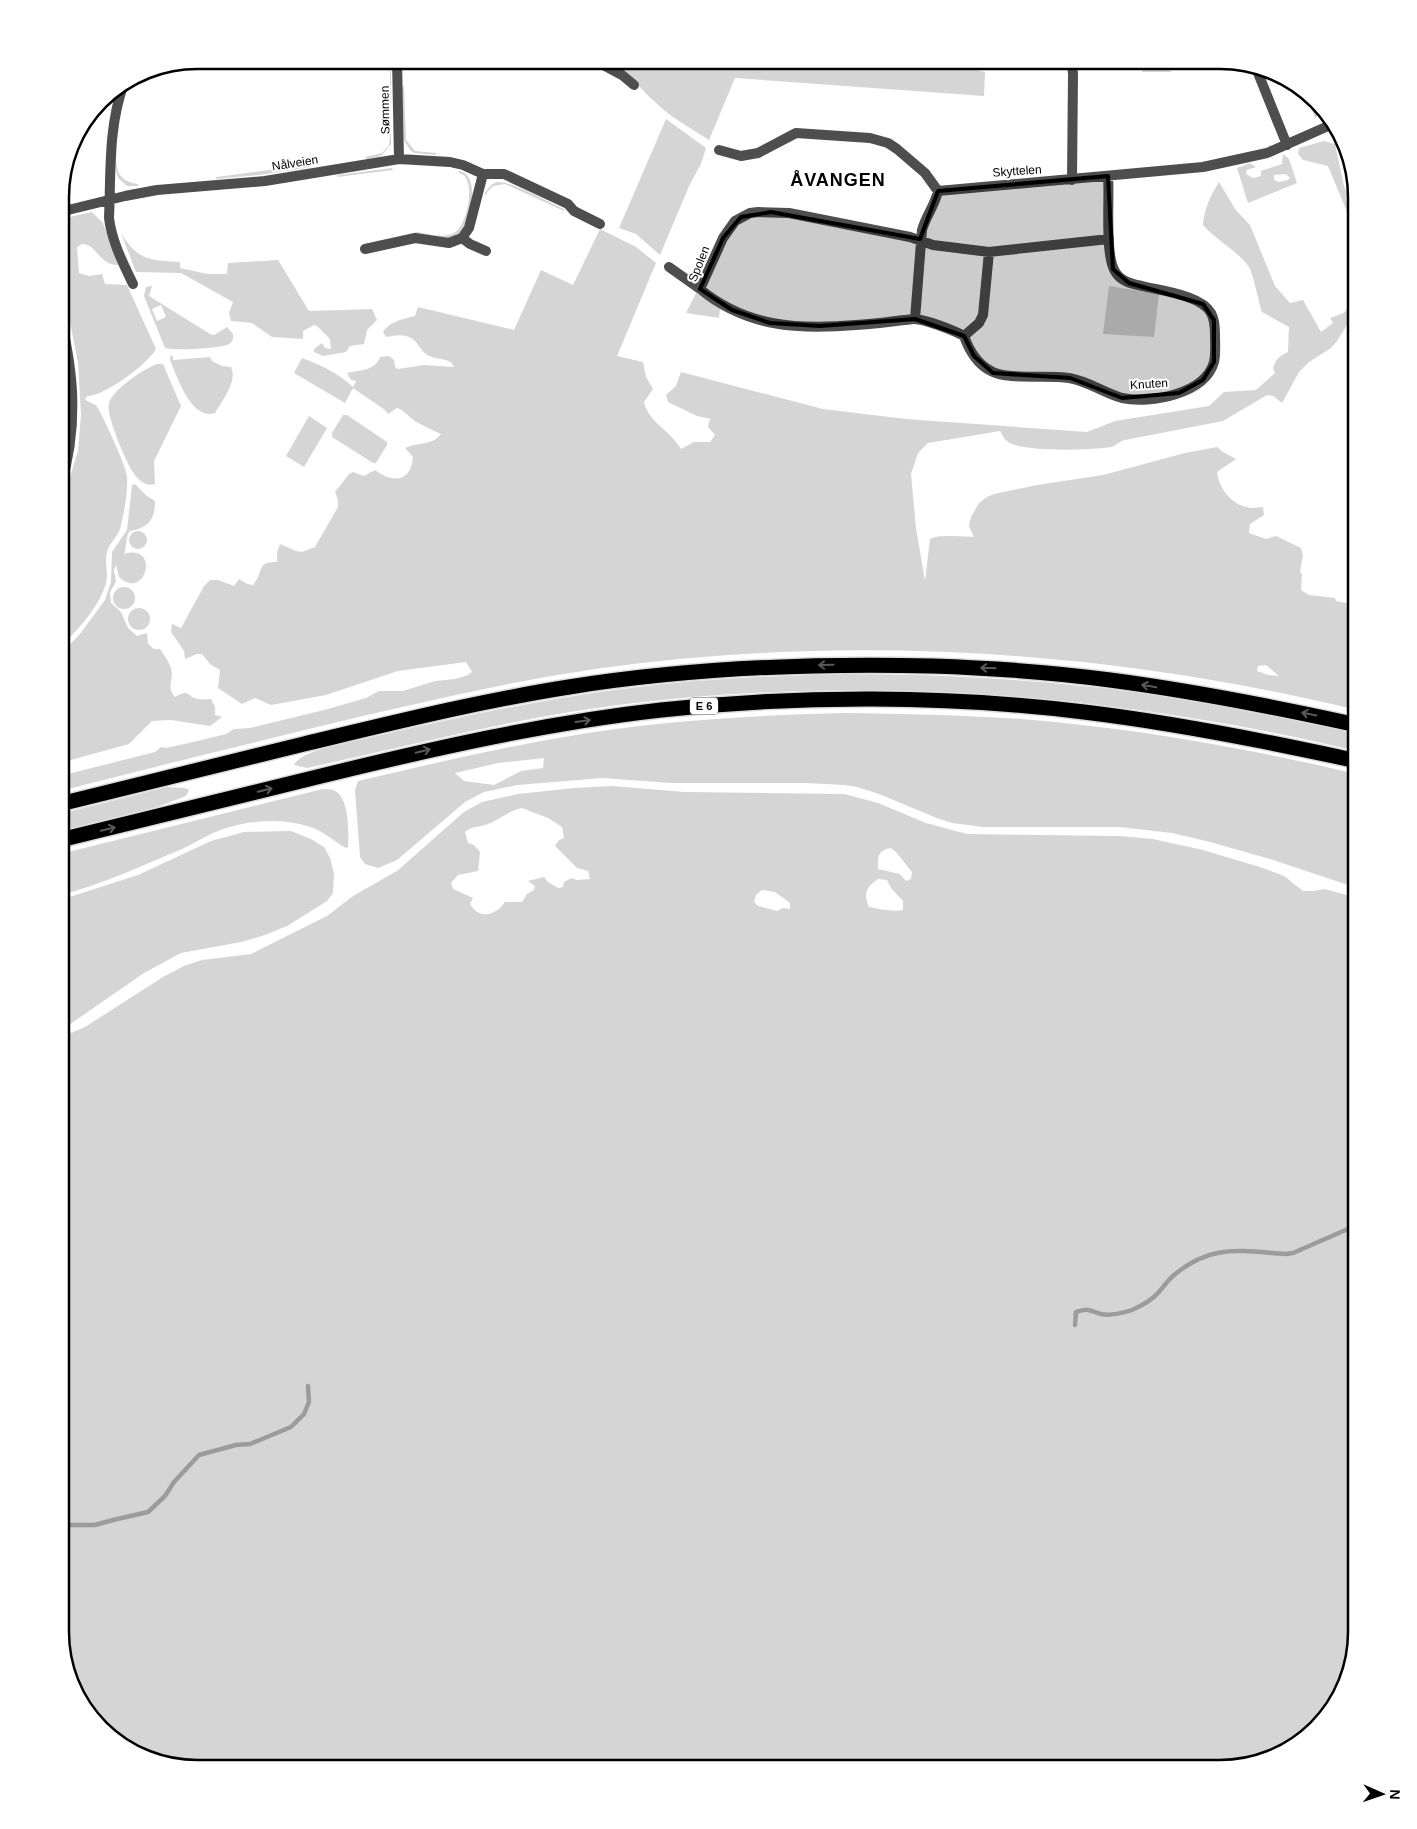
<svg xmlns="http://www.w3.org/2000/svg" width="1417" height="1829" viewBox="0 0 1417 1829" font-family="Arial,sans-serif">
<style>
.green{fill:#d5d5d5;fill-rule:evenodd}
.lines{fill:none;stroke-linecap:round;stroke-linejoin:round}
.stream{stroke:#9c9c9c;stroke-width:4.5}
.motorway-casing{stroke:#dbdbdb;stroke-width:18}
.minor{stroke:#4e4e4e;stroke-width:10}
.tertiary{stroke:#4e4e4e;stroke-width:10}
.motorway{stroke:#000;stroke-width:15}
.oneway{stroke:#595959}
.marked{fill:#000;fill-opacity:0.2;stroke:#000;stroke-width:4;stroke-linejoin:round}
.labels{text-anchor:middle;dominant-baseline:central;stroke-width:4;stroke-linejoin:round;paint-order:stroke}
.shield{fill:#fff;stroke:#4c4c4c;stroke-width:1}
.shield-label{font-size:11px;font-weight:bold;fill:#000}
.street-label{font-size:12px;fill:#000;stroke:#fff}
.district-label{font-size:18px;font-weight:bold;letter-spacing:1px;fill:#000;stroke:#fff}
.rim{fill:none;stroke:#000;stroke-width:2.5}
</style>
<rect width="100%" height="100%" fill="#fff"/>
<!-- green -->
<path class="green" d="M390,60L391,69V144L381,156L367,159L365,157L382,153L389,145L390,137Z
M607,60H966L968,68L985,72L984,96L735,78L709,140C690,128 670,117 654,101C635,84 632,73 607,60Z
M1143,60H1169L1162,64L1172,72H1142Z
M404,86L406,140L415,151L436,153V155L414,153L410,150L404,140L402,87Z
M1307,96L1319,107L1322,113L1315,118Z
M666,119L706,148L701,164L690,184L660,255L636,234L619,228Z
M119,130C117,152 108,181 138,184V186H127L118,178L116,171L115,162Z
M1324,141L1335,144L1344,186L1357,220V236L1328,166L1303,160L1298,154L1299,148Z
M1283,154L1289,159L1297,183L1248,203L1237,168L1250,163L1256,167L1247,170L1246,174L1253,178L1261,176V171L1282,164ZM1286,174L1290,178L1288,180L1279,182L1274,180V175Z
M308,165L306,168L259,175L216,179V177Z
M392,168L393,170L337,177L338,175Z
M458,171C482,172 470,223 461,232C459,234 453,237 450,238C440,240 426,235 415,233V232C427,233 443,239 454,233C467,227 478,177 459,173Z
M497,182C512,181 548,202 564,209V211L505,184L493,186L488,191L486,195L484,194L491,185Z
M1219,182L1235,209L1250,225L1275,286L1290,303L1303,300L1321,332L1333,323L1330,318L1344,313L1357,292V309L1337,341L1331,348L1309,362L1299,372L1282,403L1273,396L1267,395L1223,421L1125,440C1119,441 1116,446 1111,447C1093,450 1020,453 1007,441C1004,439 1002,434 1000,431L928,443L918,453L911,474L916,528L925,581L930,539C940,534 962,537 974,537L969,526L971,517L979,503L987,497L994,494L1037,485L1103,475L1185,453L1217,447L1223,452L1236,459L1217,472C1219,487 1230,504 1247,507C1252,509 1258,507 1263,507L1264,515L1250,524L1249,533L1266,539L1276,536L1301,548L1303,555L1300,572L1302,574L1301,590L1309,595L1335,598L1336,601L1351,604L1357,600V710C1110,650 848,633 595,669C501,683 409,705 317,727C231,748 146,769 60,791V776L155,752L161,747L166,748L189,743L226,734L234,729L250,728L328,709L366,698L379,691H403L435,681L455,679L468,675L472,672L466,662L398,671L326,695L271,705L255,698L242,704L218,688L220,670L211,665L202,654H197L185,659L184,651L171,632L172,624L181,628L204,586L210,580H218L234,586L239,579L247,584L253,585C265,571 255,562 277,562V553L280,544L296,551L302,552L315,547L338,507V500L335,492L349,474L353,472L364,476L375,470C392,483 411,483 413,457L405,448C418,442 432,446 441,434C431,429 420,425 411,418C406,414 403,410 397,408L388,414L385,410L353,388L345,403L294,373L302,358C321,365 338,373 353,387L356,381L351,380L347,373C360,370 375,371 380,357L389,356L394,360L395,367L398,369L424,365L454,367C449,356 435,361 426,354C418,348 418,339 406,336C400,334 392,336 386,337L383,332C390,321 403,319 415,316L418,307L514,330L541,270L573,285L600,229L636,247L656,263L617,356L643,362L646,377L653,389L644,402C648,422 671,431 681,449L694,442H710L715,435L708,427L709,421L711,419L697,416L668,402L666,395L676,386L681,372L823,409L906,419L1087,432L1115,421L1209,406L1224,392L1256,390L1275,373L1273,368C1276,359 1279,356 1288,352L1289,327L1262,312C1258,300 1254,276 1249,267C1241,254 1215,239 1203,225C1204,210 1210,196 1219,182ZM1266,665L1279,676L1268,675L1257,671L1258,666Z
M92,212L103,223L119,265C99,266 97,244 82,244L77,247L79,273L89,276L102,274L105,284L127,285L156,349C148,364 103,397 87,396L85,400L96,405C103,416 126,466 127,476C128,493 124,513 120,529C117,538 109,543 107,552C104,562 109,573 106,583C99,608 77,630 60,648V509L78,451L81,414L78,362L60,274V219Z
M121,233C138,261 150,260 180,262V268L208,274H227L228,263L278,260L309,311L372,309L377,320L367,330L364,344L350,346L346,352L323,356L314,352V349L322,343L325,348L331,349L330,339L317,326L314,325L303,331V339L272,337L252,323L231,321L229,313L233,302L181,273L136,272Z
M152,286L149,296L210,334L214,335L227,327L233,334V339C231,343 231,343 227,345C218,348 174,351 165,348L144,296L146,287ZM161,305L166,317L157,321L152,309Z
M1109,286L1159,294L1154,337L1103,334Z
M696,293L720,308L719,318L686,313Z
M60,347C68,388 71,427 60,468V392L62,393L63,388L60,386Z
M173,355V360L210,357L212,361L222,366L231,367C238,381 222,401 215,413C191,421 177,376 170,360V357Z
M157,364H163L181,406L154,461L155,484C151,485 147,485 144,483C140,481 135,476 133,472C126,462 105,413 109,403C113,389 144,369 157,364Z
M343,415H347L387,442V445L376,463H373L332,437V433Z
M309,416L327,428L304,467L286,456Z
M135,484L147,496L155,501C155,515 152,524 138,529C136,530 133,530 130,531C125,535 127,548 124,554C161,543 146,602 119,577L116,565L114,570L116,582L110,592L111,603L121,612L128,628L137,636L147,633L148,644L154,649H160C165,657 172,665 172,675C171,684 168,689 175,697C191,688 186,697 198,699C202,700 207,699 211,699L215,707V715L222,717L210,726L171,720L152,721L129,744L60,763V655L80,634L105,600L111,582L112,552L127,530L132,485Z
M1357,513V536C1348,528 1345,519 1357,513Z
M129 540a9 9 0 1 1 18 0a9 9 0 1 1-18 0Z
M113 598a11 11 0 1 1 22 0a11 11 0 1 1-22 0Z
M128 619a11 11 0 1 1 22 0a11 11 0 1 1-22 0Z
M844,674C942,674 1039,680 1137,692C1211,701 1284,717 1357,734V751C1116,694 872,674 626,704C518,717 413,745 307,768L294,765C301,749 360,740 377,736C458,717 539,700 622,689C696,679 770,676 844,674Z
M843,713C902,714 961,715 1021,719C1134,728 1247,748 1357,774V888L1270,859L1210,842L1172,833L1119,827H983L952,823L934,817L879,794L857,787L844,785L806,783H670L603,778L578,780L517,785L484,792L465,802L397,860L378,868L365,864L360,857L355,790L358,781C443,761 528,741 615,729C691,719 767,715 843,713ZM544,758L543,768L521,771L494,785L464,781L455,773L498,763Z
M612,786L685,792L844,794L878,803L926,823L967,834L1120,836L1153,839L1203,850L1260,867L1284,876L1303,891H1313L1325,889L1357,898V1633L1339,1700L1296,1746L1221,1769H196L129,1751L83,1708L60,1632V900L138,875L211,841L244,832L291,831L311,839L324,847L330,858L334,874L333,893L327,901L287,926L265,935L241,942L181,953L144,973L66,1027L71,1033L85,1027L163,977L184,966L202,960L251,954L327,916L353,896L397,871L464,812L482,802L518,794L574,788ZM522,808L548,818L562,827L564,838L559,840L555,846L577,868L588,871L590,879L577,880L571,878L564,882L563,887L558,888L548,882L544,877L528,881L535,886L534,890L527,894L522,902H505C495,916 480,920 470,904L473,898L453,889L451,883L458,875L478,871L480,852L474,845L468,843L465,832C471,826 481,827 488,824C501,819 508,811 522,808ZM891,848L896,852L912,872L911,879L906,881L900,874L878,869C878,858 877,850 891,848ZM878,879L887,880L891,888L903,901V910C892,912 880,909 869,907C863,894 866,887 878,879ZM762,890L775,892L790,903V909L783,908L777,911L758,906L754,902L756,895Z
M167,787L185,788L189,790L186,796L157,807L60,831V814Z
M323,789C329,789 334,789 338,793C349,803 349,834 348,847L346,848C333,841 324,831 310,827C279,816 242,821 213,833C202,838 193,844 182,849C143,865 102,885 60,895V854Z"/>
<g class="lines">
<!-- stream -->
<path class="stream" d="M1075,1325L1076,1312C1090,1307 1089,1311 1101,1314C1110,1316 1124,1313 1132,1310C1141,1306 1151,1301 1158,1293C1163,1288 1167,1281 1173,1276C1211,1243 1241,1251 1286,1254L1293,1253L1357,1225
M60,1525H95L113,1520L148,1512L165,1496L174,1482L199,1455L236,1445L250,1444L291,1427L304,1414L309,1402L308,1386"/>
<defs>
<path id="motorway" d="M60,804C142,784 223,764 304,744C392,723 480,701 569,687C689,668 811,663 932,666C991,668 1051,672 1110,680C1193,691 1275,707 1357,725
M60,840C146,819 232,798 317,777C431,749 545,723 661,710C799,695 946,695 1084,712C1176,723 1266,741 1357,761"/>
</defs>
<!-- motorway casing -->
<use href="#motorway" class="motorway-casing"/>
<!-- minor -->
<path class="minor" d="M397,60L399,159
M594,60L622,75L634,85
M1069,60L1072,65L1073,74L1072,180
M1256,68L1287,145
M124,83C108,127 111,173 109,218C112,242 123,263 133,284
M719,150L741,156L758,153L796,133L870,138L888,143L897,149L925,173L938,191
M1108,176C1110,199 1104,257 1116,273C1122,282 1133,284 1142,286C1162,291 1201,295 1211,313C1215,320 1215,328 1215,335C1215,344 1216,353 1214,362C1205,394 1151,404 1122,398C1104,393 1088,381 1069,378C1049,375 1006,380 991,371C977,364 969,350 964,336C955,331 923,318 913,319C894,321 875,324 856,325C798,330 746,327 700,289L723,238L735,221L750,213L758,212L789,213L910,237L933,245L989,252L1109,239
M938,191L1203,167L1267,153L1335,123
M60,212L125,196L157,190L265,181L399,159L450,162L463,165L483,174H504L568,204L574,211L600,224
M462,238L470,244L486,251
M365,249L415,238L449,243L462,238L469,228L483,174
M669,267L700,289
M915,319L922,230C926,216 935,205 938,191
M964,336L979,323L983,315L989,252"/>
<!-- tertiary -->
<path class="tertiary" d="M60,489C78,429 75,377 60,316"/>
<!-- motorway -->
<use href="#motorway" class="motorway"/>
</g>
<!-- one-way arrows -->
<defs><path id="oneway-shaft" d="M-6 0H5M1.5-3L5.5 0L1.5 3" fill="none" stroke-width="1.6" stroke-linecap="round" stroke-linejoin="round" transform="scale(1.25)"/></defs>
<g class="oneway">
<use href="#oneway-shaft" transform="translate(826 665) rotate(179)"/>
<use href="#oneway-shaft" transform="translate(988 668) rotate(-178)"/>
<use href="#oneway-shaft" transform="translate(1149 686) rotate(-171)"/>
<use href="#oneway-shaft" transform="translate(1309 714) rotate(-168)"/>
<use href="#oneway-shaft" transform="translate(583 721) rotate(-8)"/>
<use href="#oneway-shaft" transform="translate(423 751) rotate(-14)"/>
<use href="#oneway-shaft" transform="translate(265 790) rotate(-14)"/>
<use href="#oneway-shaft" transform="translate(108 829) rotate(-14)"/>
</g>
<!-- marked area -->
<path class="marked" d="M1108,176L1113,269L1129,283L1203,304L1214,320V362L1203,380L1179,393L1122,398L1070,378L993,373L974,356L964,336L915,319L820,326L770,323L732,310L700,289L723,238L741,217L771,212L920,239L938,191Z"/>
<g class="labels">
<!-- shield labels -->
<rect class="shield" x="690" y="697.5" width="28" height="17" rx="4"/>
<g class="shield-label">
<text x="704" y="706">E 6</text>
</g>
<!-- street labels -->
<g class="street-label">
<text transform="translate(385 110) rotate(-91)">Sømmen</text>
<text transform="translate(295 163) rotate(-9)">Nålveien</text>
<text transform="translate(1017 171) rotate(-4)">Skyttelen</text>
<text transform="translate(699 264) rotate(-68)">Spolen</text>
<text transform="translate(1149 384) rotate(-4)">Knuten</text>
</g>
<!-- district labels -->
<g class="district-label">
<text x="838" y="180">ÅVANGEN</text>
</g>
</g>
<!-- crop -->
<path d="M0 0H1417V1829H0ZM197 69H1220A128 128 0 0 1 1348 197V1632A128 128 0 0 1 1220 1760H197A128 128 0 0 1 69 1632V197A128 128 0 0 1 197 69Z" fill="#fff" fill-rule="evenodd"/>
<path class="rim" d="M197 69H1220A128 128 0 0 1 1348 197V1632A128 128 0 0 1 1220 1760H197A128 128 0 0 1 69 1632V197A128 128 0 0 1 197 69Z"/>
<!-- north arrow -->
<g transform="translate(1382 1794) rotate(92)" stroke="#ffffff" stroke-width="4" paint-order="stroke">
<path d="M0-4L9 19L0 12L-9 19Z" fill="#000000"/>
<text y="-8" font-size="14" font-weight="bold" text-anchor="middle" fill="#000000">N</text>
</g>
</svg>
